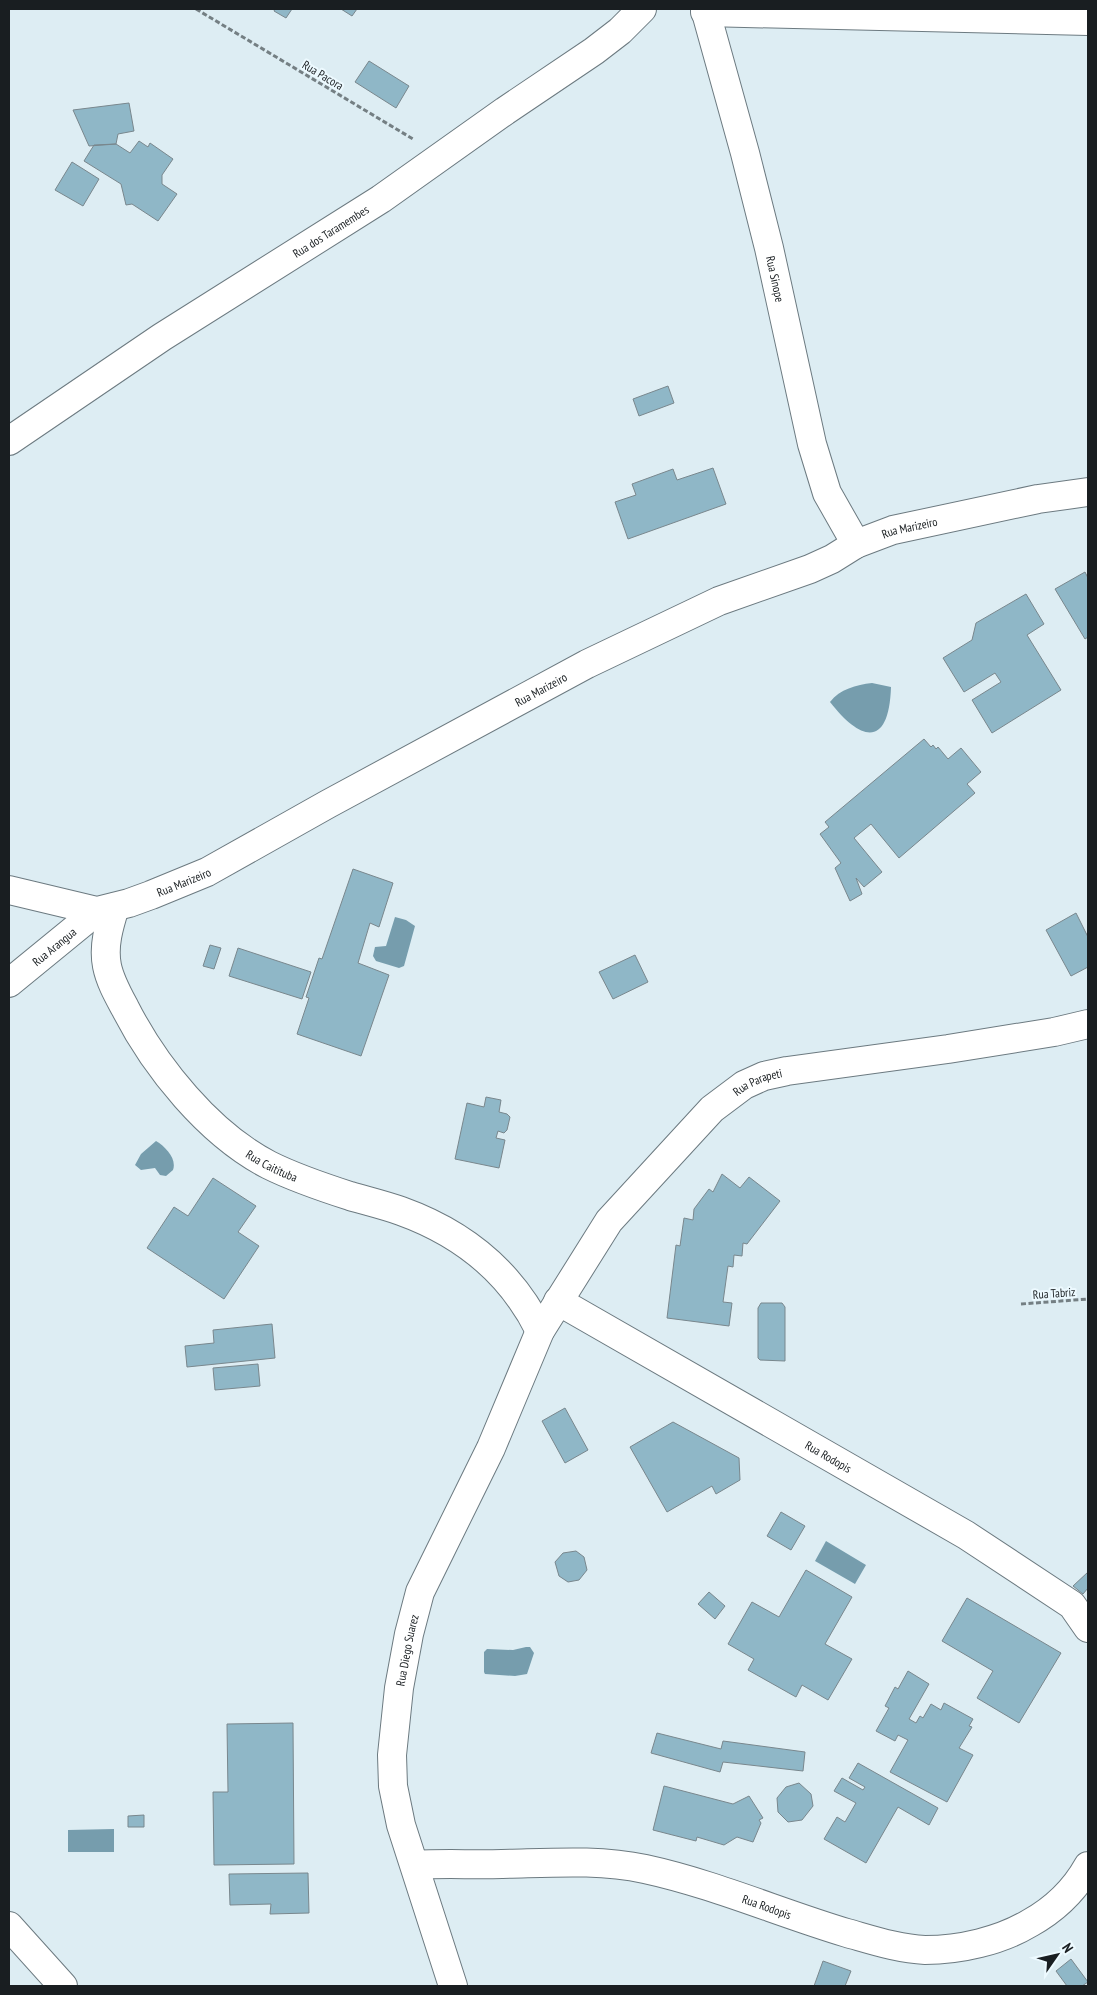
<svg xmlns="http://www.w3.org/2000/svg" width="1097" height="1995" viewBox="0 0 1097 1995" font-family="'PT Sans Narrow',sans-serif">
<style>
.water{fill:#769dad}
.building{fill:#8fb7c7;stroke:#79878d}
.lines{fill:none;stroke-linecap:round;stroke-linejoin:round}
.minor-casing{stroke:#6c7a80;stroke-width:30}
.path{stroke:#747f83;stroke-width:3;stroke-dasharray:5 2.5;stroke-linecap:butt}
.minor{stroke:#fff;stroke-width:28}
.labels{text-anchor:middle;dominant-baseline:central;stroke-width:4;stroke-linejoin:round;paint-order:stroke}
.street-label{font-size:12px;fill:#191e21;stroke:#edfaff}
</style>
<rect width="100%" height="100%" fill="#ddedf3"/>
<!-- water -->
<path class="water" d="M872,683L891,687C889,747 862,743 830,702C840,689 856,685 872,683Z
M395,917L406,920L415,926L404,966L399,968L376,961L373,956L375,947L386,946Z
M156,1141C166,1147 177,1159 173,1170L166,1176L160,1175L155,1168L141,1170L135,1165L141,1154Z
M826,1541L866,1565L855,1584L815,1561Z
M526,1647H530L534,1653L527,1674L515,1676L485,1674L484,1672V1652L487,1649L513,1650Z
M114,1829V1852H68V1830Z"/>
<!-- building -->
<path class="building" d="M275,9H292L286,18L274,11Z
M341,9H357L352,16Z
M369,61L409,86L396,108L355,82Z
M129,103L134,131L118,134L116,144L89,146L73,110Z
M139,141L148,147L150,143L173,159L162,175V184L177,194L158,221L132,204L126,205L121,184L84,161L94,145L116,144L130,153Z
M72,162L99,179L83,206L55,190Z
M668,386L674,403L639,416L633,399Z
M713,468L726,504L628,539L615,502L636,495L632,484L673,469L677,480Z
M1085,572L1088,578V637L1085,639L1055,589Z
M1026,594L1044,624L1027,635L1061,690L992,733L972,700L1001,682L995,673L964,692L943,658L972,640L976,623Z
M924,739L931,747L933,745L936,749L938,747L948,759L961,748L981,772L967,784L975,793L899,858L871,824L854,838L882,872L864,887L856,878L862,894L850,901L835,868L841,863L820,834L829,827L825,822Z
M353,869L393,883L379,927L370,923L358,963L389,975L361,1056L297,1034L309,998L306,997L319,958L322,959Z
M1076,913L1088,937V967L1071,976L1046,930Z
M210,945L221,948L214,969L203,966Z
M238,948L311,972L302,999L229,976Z
M635,955L648,982L613,999L599,972Z
M486,1097L501,1100L499,1112L507,1114L510,1117L507,1130L504,1133L498,1131L496,1138L505,1140L499,1168L455,1159L467,1103L484,1107Z
M722,1174L740,1188L749,1177L780,1201L747,1244L743,1243L742,1256L734,1255L733,1267L728,1266L723,1302L732,1303L729,1326L667,1318L676,1245L680,1246L684,1218L693,1220L694,1209L709,1189L713,1192Z
M213,1178L256,1206L238,1232L259,1246L224,1299L147,1248L174,1207L188,1216Z
M761,1303H782L785,1307V1361L760,1360L758,1358V1308Z
M272,1324L275,1358L187,1367L185,1346L214,1343L213,1330Z
M258,1364L260,1386L215,1390L213,1368Z
M565,1408L588,1450L565,1463L542,1421Z
M673,1422L739,1458L740,1480L716,1494L712,1486L667,1512L630,1447Z
M781,1512L805,1526L791,1550L767,1536Z
M576,1551L584,1557L587,1570L579,1580L568,1582L559,1576L555,1562L563,1553Z
M806,1570L852,1597L825,1644L852,1659L828,1700L802,1685L796,1697L748,1670L754,1659L728,1644L752,1602L779,1617Z
M1088,1572V1588L1083,1594L1073,1586Z
M709,1592L725,1606L715,1619L698,1604Z
M967,1598L1061,1653L1019,1723L977,1698L993,1671L942,1641Z
M908,1671L929,1684L909,1719L916,1723L920,1716L923,1718L931,1704L941,1710L944,1703L973,1719L969,1726L972,1727L959,1748L973,1755L947,1802L890,1772L908,1740L898,1735L895,1741L876,1731L889,1708L885,1706L895,1687L898,1689Z
M293,1723L294,1864L214,1865L213,1792H228L227,1724Z
M657,1733L721,1749L723,1741L805,1752L803,1771L723,1762L720,1772L651,1753Z
M858,1763L938,1808L929,1825L898,1807L866,1863L824,1839L837,1817L845,1822L856,1803L834,1791L842,1778L863,1790L865,1787L849,1778Z
M799,1783L811,1794L813,1806L802,1820L788,1822L778,1812L777,1798L786,1787Z
M664,1786L733,1804L749,1796L763,1818L759,1820L761,1823L753,1842L737,1837L724,1845L697,1837L696,1841L653,1830Z
M144,1815V1827H128V1816Z
M308,1873L309,1913L270,1914L271,1904L230,1905L229,1874Z
M1071,1959L1088,1982L1082,1986H1067L1056,1971Z
M823,1961L851,1971L845,1986H814Z"/>
<g class="lines">
<defs>
<g id="minor">
<path id="s1" d="M705,9L745,153L769,248L812,444L827,493L856,544"/>
<path d="M705,12L1088,21"/>
<path id="s2" d="M9,441L162,337L381,199L505,111L594,51L620,31L642,9"/>
<path id="s3" d="M9,890L97,911L129,903L151,895L207,872L328,804L587,664L719,601L810,569L832,559L856,544L893,530L1038,499L1088,492"/>
<path id="s4" d="M115,907C109,926 103,946 107,966C110,981 118,995 125,1008C155,1067 209,1134 269,1165C295,1178 322,1187 350,1196C367,1201 384,1205 401,1211C462,1233 511,1272 540,1331"/>
<path id="s5" d="M9,983L97,911"/>
<path id="s6" d="M558,1301L966,1535L1072,1605L1088,1628"/>
<path id="s7" d="M415,1865C444,1863 473,1865 502,1864C550,1863 598,1859 645,1869C714,1884 780,1913 847,1933C872,1940 899,1949 925,1950C960,1950 1000,1941 1030,1923C1055,1909 1074,1891 1088,1866"/>
<path d="M9,1926L63,1986"/>
<path id="s8" d="M453,1986L401,1825L393,1786L392,1755L399,1688L409,1634L420,1592L491,1448L540,1331L609,1221L712,1109L744,1085L764,1076L787,1071L948,1049L1054,1032L1088,1024"/>
</g>
</defs>
<!-- minor casing -->
<use href="#minor" class="minor-casing"/>
<!-- path -->
<path class="path" d="M196,9L413,139
M1021,1304L1088,1299"/>
<!-- minor -->
<use href="#minor" class="minor"/>
</g>
<g class="labels">
<!-- street labels -->
<g class="street-label">
<text transform="translate(323 75) rotate(31)">Rua Pacora</text>
<text stroke="none"><textPath href="#s2" startOffset="384">Rua dos Taramembes</textPath></text>
<text stroke="none"><textPath href="#s1" startOffset="279">Rua Sinope</textPath></text>
<text stroke="none"><textPath href="#s3" startOffset="992">Rua Marizeiro</textPath></text>
<text stroke="none"><textPath href="#s3" startOffset="588">Rua Marizeiro</textPath></text>
<text stroke="none"><textPath href="#s3" startOffset="182">Rua Marizeiro</textPath></text>
<text stroke="none"><textPath href="#s5" startOffset="58">Rua Arangua</textPath></text>
<text stroke="none"><textPath href="#s8" startOffset="1029">Rua Parapeti</textPath></text>
<text stroke="none"><textPath href="#s4" startOffset="325">Rua Caitituba</textPath></text>
<text transform="translate(1054 1293) rotate(-4)">Rua Tabriz</text>
<text stroke="none"><textPath href="#s6" startOffset="312">Rua Rodopis</textPath></text>
<text stroke="none"><textPath href="#s8" startOffset="346">Rua Diego Suarez</textPath></text>
<text stroke="none"><textPath href="#s7" startOffset="358">Rua Rodopis</textPath></text>
</g>
</g>
<!-- border -->
<rect width="1097" height="1995" fill="none" stroke="#191e21" stroke-width="20"/>
<!-- north arrow -->
<g transform="translate(1057 1955) rotate(56)" stroke="#edfaff" stroke-width="4" paint-order="stroke">
<path d="M0-4L9 19L0 12L-9 19Z" fill="#191e21"/>
<text y="-8" font-size="14" font-weight="bold" text-anchor="middle" fill="#191e21">N</text>
</g>
</svg>
